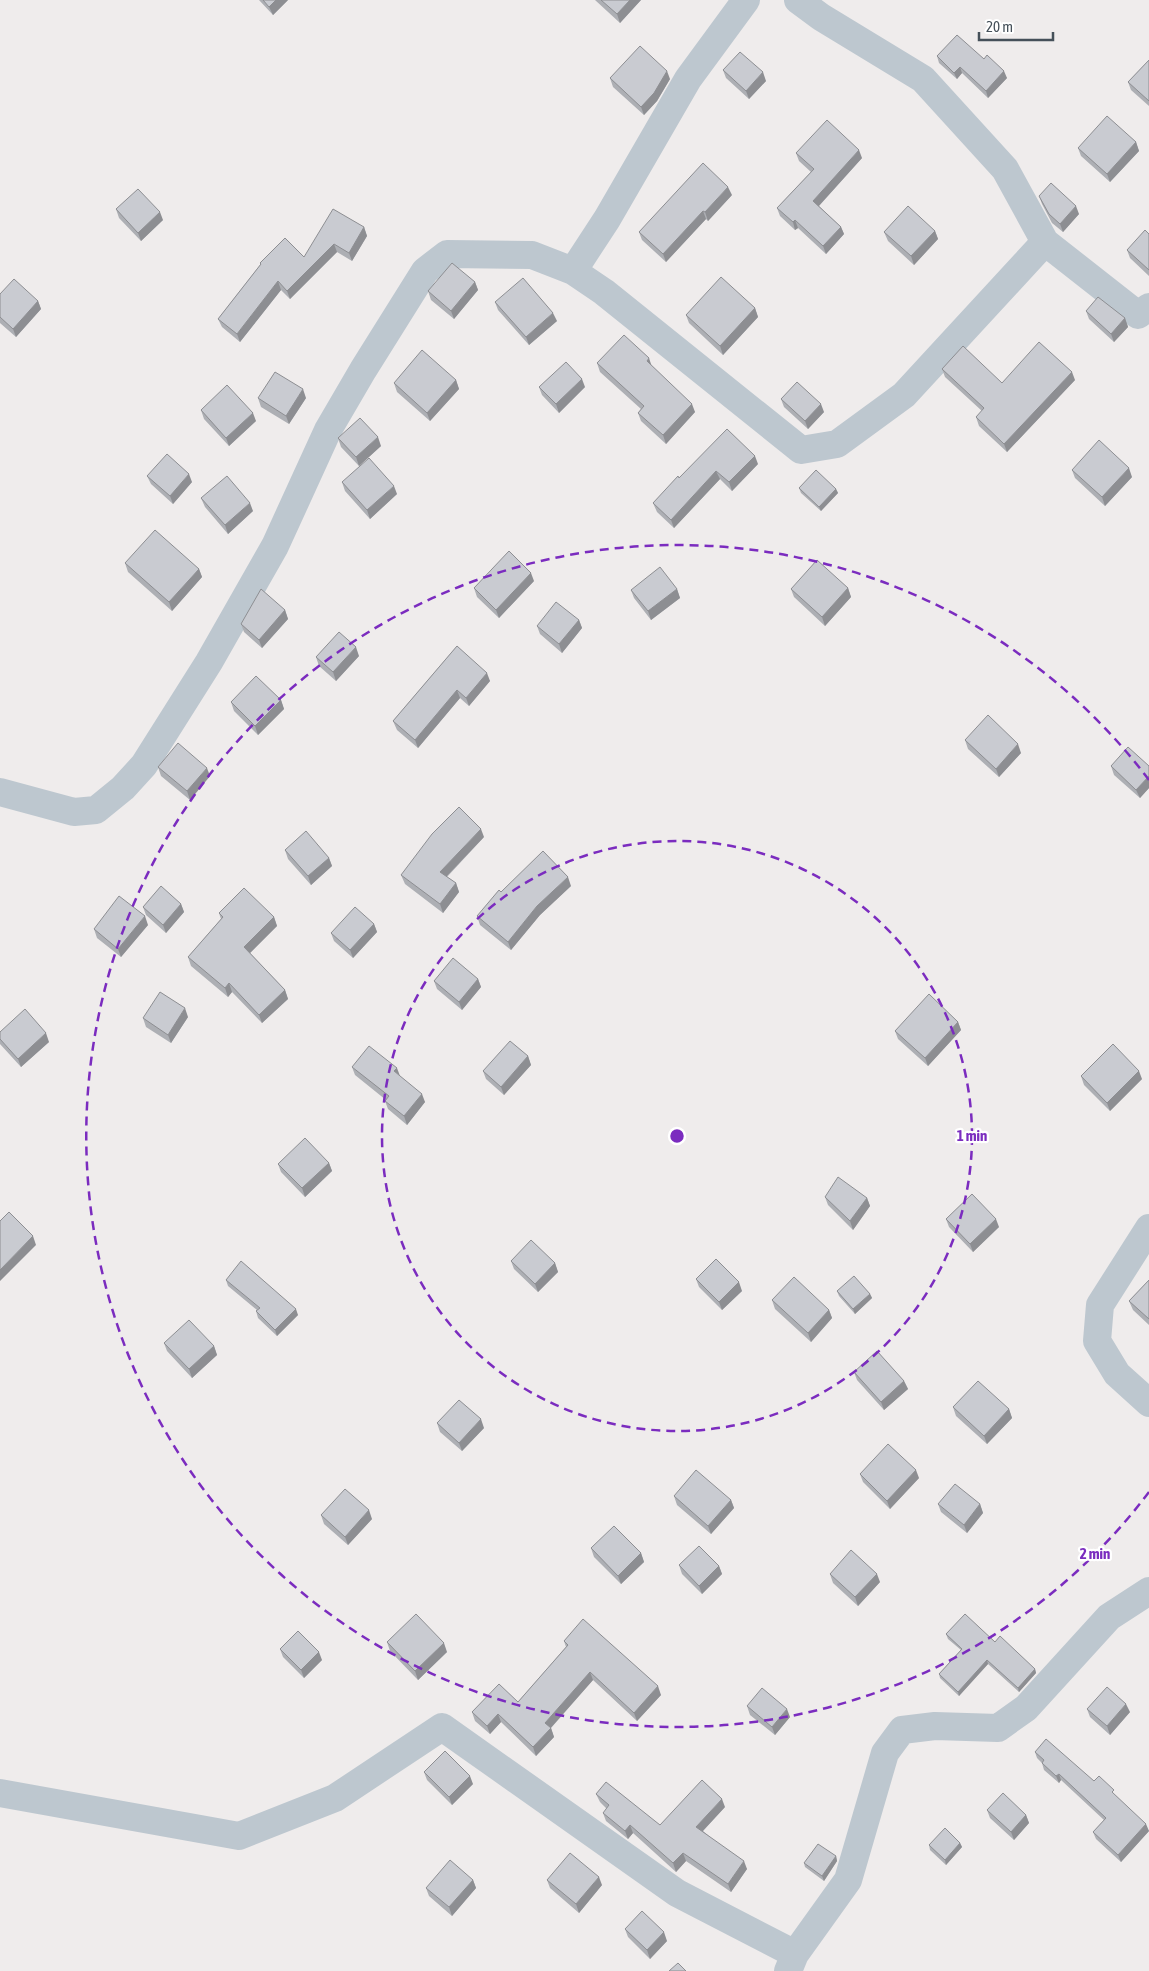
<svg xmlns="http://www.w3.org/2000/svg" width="1149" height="1971" viewBox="0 0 1149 1971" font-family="'Asap Condensed',sans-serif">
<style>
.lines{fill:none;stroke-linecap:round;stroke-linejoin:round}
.minor{stroke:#bdc7cf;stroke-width:28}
.wall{fill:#adafb4}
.shaded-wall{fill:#8d8e92}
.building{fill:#c9cbd1;stroke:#8d8e92}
.ring{fill:none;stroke:#7b2cbf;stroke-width:2.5;stroke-dasharray:9 6}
.centre{fill:#7b2cbf;stroke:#fff;stroke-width:2.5}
.ring-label{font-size:15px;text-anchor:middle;font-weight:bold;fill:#7b2cbf;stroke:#fff;stroke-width:4.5;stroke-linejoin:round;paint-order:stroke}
</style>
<rect width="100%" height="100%" fill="#efecec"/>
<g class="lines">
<!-- minor -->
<path class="minor" d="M798,0L821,17L923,79L1005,169L1045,242L1138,315L1149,307
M573,271L607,219L688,79L746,0
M0,792L74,812L96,810L123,788L144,765L209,662L275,546L328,430L363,370L425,271L447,254L532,255L573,271L604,292L801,450L837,444L904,395L1045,242
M1149,1228L1100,1305L1097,1341L1117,1374L1149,1403
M0,1793L239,1836L335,1798L442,1727L677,1893L795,1954
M788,1971L795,1954L848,1880L885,1753L902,1730L935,1726L998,1728L1026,1708L1109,1617L1149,1591"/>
</g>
<!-- wall -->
<path class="wall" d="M259,0H288L273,15Z
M595,0H641L620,23Z
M937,56L984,59L1007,78L988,98L962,73L957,79L939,63Z
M1149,60V106L1131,90L1128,82Z
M723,70L766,81L749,99L726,78Z
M610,78L670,79L657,101L644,115L613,87Z
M1136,142L1139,151L1110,182L1081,156L1078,148Z
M796,153L862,158L819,206L841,227L844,234L826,254L798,228L795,230L780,216L777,208L811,172L799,161Z
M732,195L708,221L706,219L666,262L642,240L639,232Z
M1039,196L1079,214L1063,232L1052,223L1042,204Z
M116,209L163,220L141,241L119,218Z
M364,227L367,236L352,261L337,252L290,299L281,290L240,342L222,327L218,319L260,265V263L304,257Z
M935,231L938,239L914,265L888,241L884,232Z
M1149,234V276L1130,258L1127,250Z
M475,282L478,290L454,319L431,300L428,291Z
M0,294L38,301L41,309L16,337L0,323Z
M495,302L557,321L529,345L498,310Z
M755,308L758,317L723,355L689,323L686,315Z
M1086,311L1125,318L1128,327L1114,342L1089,319Z
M597,363L652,366L695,412L666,444L641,421L638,413L641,409L600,372Z
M942,369L1002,383L1075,380L1007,452L979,426L976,417L982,411L945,377Z
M456,380L459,389L430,421L397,392L394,383Z
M539,387H585L559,413L542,395Z
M258,398H306L289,424L261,407Z
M781,399L824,412L808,429L784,407Z
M201,410L256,421L229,446L204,419Z
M338,438L381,446L359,466L341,447Z
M758,464L732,491L720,479L674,528L657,512L653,503L679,478Z
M1072,470L1132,477L1105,506L1075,478Z
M147,476L192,482L173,504L151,484Z
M342,482L397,494L370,519L345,491Z
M799,488L836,489L838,493L821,511L801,493Z
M201,498L253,511L228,534L205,507Z
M125,563L199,569L202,577L172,611L128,572Z
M534,581L499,618L477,597L474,588Z
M848,588L851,597L825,626L794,597L791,589Z
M677,589L680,598L651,620L634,598L631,590Z
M285,610L288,619L262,648L244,632L241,624Z
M579,620L582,628L562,653L540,634L537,626Z
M457,646L490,681L469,706L460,698L418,748L397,730L393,721Z
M359,656L336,681L319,666L316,657Z
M281,700L284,709L258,735L234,711L231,702Z
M965,740L1021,753L999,777L968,749Z
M1111,766H1149V788L1140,798L1114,775Z
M158,767L210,776L190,800L161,776Z
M484,837L447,877L456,883L459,892L443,913L405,884L401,875Z
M285,850L329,858L332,866L311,885L288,859Z
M571,886L540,915L511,950L480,925L477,916L501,892Z
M181,904L184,912L166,933L146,915L143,907Z
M219,913L274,917L277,926L250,953L285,990L288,999L262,1023L232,992L228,997L191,966L188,957L221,919Z
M374,924L377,932L353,958L334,941L331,933Z
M148,925L121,957L97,938L94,929Z
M478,979L481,987L462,1010L437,989L434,981Z
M188,1017L171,1043L146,1027L143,1018Z
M958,1022L961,1030L928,1066L898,1039L895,1031Z
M0,1032L49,1042L21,1067L0,1044Z
M528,1056L531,1065L504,1095L486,1079L483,1071Z
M352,1067L400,1076L425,1102L407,1125L388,1109L385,1101L386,1100L355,1075Z
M1081,1076L1142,1079L1110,1111L1084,1085Z
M329,1163L332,1171L305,1197L281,1172L278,1164Z
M825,1197L867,1198L870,1206L853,1230L828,1205Z
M946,1219L999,1227L973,1252L949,1227Z
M511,1261L555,1263L558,1272L538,1292L514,1269Z
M696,1279L742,1291L722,1310L699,1287Z
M226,1280L298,1315L277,1336L258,1318L256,1311L257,1310L228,1286Z
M1149,1280V1325L1133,1310L1129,1301Z
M837,1291L870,1294L872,1298L855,1314L839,1296Z
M772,1300L829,1310L832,1318L811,1342L775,1309Z
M164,1343L214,1346L217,1355L192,1378L167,1351Z
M854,1372L904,1381L908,1389L884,1410L857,1380Z
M953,1407L1009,1409L1012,1418L987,1444L956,1416Z
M437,1423L484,1428L462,1451L440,1432Z
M860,1474L919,1478L890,1509L863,1482Z
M674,1496L731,1500L734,1508L711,1534L677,1505Z
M938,1504H980L983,1513L967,1533L941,1512Z
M321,1515L372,1519L348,1545L324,1524Z
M591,1548L641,1553L644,1562L621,1584L594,1557Z
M679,1565L719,1566L722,1574L702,1594L682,1574Z
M830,1574L880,1582L858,1606L833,1583Z
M946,1634L995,1642L1035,1669L1036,1673L1019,1692L988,1664L959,1696L940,1678L939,1674L961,1650L948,1639Z
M564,1641L661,1695L637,1721L593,1680L551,1728L554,1737L536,1756L501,1722L490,1734L475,1721L472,1712L518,1702L566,1647Z
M387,1642L447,1652L418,1680L390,1651Z
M280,1649L322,1660L304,1678L283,1657Z
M747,1706L790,1717L775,1735L750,1715Z
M1087,1709L1130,1712L1110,1735L1090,1717Z
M1035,1752L1094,1781L1116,1796L1149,1831L1121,1862L1096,1839L1093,1832L1104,1820L1061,1780L1059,1783L1044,1770L1042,1763L1037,1758Z
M424,1772L473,1784L452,1805L427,1780Z
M596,1794L660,1825L725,1807L703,1831L747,1869L731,1892L686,1861L676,1872L633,1833L628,1839L606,1821L603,1813L607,1809L600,1802Z
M987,1810L1026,1815L1029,1823L1014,1840L990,1818Z
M960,1843L962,1847L946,1865L930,1850L929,1845Z
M836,1856L837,1861L824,1881L805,1867L804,1863Z
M473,1880L476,1888L452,1916L429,1896L426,1888Z
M547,1880L602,1885L579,1913L550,1888Z
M625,1929L667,1941L650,1959L628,1937Z"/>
<!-- shaded-wall -->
<path class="shaded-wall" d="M276,0H288L273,15L269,7Z
M630,0H641L620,23L617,14Z
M960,67L962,73L957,79L954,73Z
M667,71L670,79L657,101L644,115L641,107Z
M1004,71L1007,78L988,98L986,91Z
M763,72L766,81L749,99L746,91Z
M1136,142L1139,151L1110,182L1107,174Z
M859,150L862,158L816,209L813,201Z
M728,187L732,195L708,221L705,212Z
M1076,206L1079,214L1063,232L1060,224Z
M703,211L706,219L666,262L663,254Z
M160,212L163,220L141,241L138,233Z
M795,220L798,228L795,230L793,222Z
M364,227L367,236L352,261L349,253Z
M841,227L844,234L826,254L823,246Z
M935,231L938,239L914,265L911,256Z
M334,244L337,252L290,299L287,291Z
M278,281L281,290L240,342L237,334Z
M475,282L478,290L454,319L451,311Z
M38,301L41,309L16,337L13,329Z
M755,308L758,317L723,355L720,346Z
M553,313L557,321L529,345L526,337Z
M1125,318L1128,327L1114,342L1111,334Z
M649,358L652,367L647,361Z
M1072,372L1075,380L1007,452L1004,444Z
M582,379L585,387L559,413L556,404Z
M456,380L459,389L430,421L427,413Z
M303,389L306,398L289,424L286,416Z
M692,404L695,412L666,444L663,435Z
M821,404L824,412L808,429L805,421Z
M253,413L256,421L229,446L226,438Z
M378,437L381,446L359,466L356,457Z
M755,456L758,464L732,491L729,482Z
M1129,468L1132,477L1105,506L1102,497Z
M716,471L720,479L674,528L671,520Z
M189,474L192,482L173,504L170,496Z
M394,486L397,494L370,519L367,510Z
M836,489L838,493L821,511L819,507Z
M250,503L253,511L228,534L225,525Z
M199,569L202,577L172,611L169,602Z
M531,573L534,581L499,618L496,610Z
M848,588L851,597L825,626L822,617Z
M677,589L680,598L651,620L648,611Z
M285,610L288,619L262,648L259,640Z
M579,620L582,628L562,653L559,644Z
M356,647L359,656L336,681L333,672Z
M487,673L490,681L469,706L466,698Z
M457,690L460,698L418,748L415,740Z
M281,700L284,709L258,735L255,726Z
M1018,744L1021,753L999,777L996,769Z
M207,768L210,776L190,800L187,791Z
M1149,776V788L1140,798L1136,790Z
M481,829L484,837L443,880L440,872Z
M329,858L332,866L311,885L308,876Z
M568,877L571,886L540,915L511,950L508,942L537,906Z
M456,883L459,892L443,913L440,904Z
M181,904L184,912L166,933L163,925Z
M145,916L148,925L121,957L118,949Z
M274,917L277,926L248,955L244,947Z
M374,924L377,932L353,958L350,950Z
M478,979L481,987L462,1010L459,1002Z
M229,983L232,992L228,997L225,988Z
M285,990L288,999L262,1023L259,1015Z
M185,1008L188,1017L171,1043L168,1035Z
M958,1022L961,1030L928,1066L925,1058Z
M46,1033L49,1042L21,1067L18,1059Z
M528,1056L531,1065L504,1095L501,1087Z
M397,1068L400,1076L394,1071Z
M1139,1071L1142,1079L1110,1111L1107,1103Z
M422,1094L425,1102L407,1125L404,1116Z
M329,1163L332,1171L305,1197L302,1188Z
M867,1198L870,1206L853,1230L850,1221Z
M996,1219L999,1227L973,1252L970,1244Z
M33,1236L36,1245L0,1281V1270Z
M555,1263L558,1272L538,1292L535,1284Z
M739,1282L742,1291L722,1310L719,1302Z
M870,1294L872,1298L855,1314L853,1309Z
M296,1309L298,1315L277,1336L275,1330Z
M829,1310L832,1318L811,1342L808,1333Z
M214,1346L217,1355L192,1378L189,1369Z
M904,1381L908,1389L884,1410L881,1402Z
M1009,1409L1012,1418L987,1444L984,1436Z
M481,1419L484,1428L462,1451L459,1443Z
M916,1470L919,1478L890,1509L887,1501Z
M731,1500L734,1508L711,1534L708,1526Z
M980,1504L983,1513L967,1533L964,1525Z
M369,1510L372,1519L348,1545L345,1537Z
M641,1553L644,1562L621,1584L618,1576Z
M719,1566L722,1574L702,1594L699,1586Z
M877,1574L880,1582L858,1606L855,1597Z
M444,1643L447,1652L418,1680L415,1671Z
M319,1652L322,1660L304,1678L301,1670Z
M987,1660L988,1664L959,1696L958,1692Z
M1035,1669L1036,1673L1019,1692L1018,1688Z
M590,1672L593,1680L548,1731L545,1723Z
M658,1686L661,1695L637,1721L634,1713Z
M1126,1704L1130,1712L1110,1735L1107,1726Z
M787,1709L790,1717L775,1735L772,1727Z
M498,1714L501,1722L490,1734L487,1726Z
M551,1728L554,1737L536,1756L533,1747Z
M1059,1774L1061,1780L1059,1783L1056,1776Z
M470,1776L473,1784L452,1805L449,1797Z
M722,1799L725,1807L699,1835L696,1827Z
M1026,1815L1029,1823L1014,1840L1011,1832Z
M1146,1824L1149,1831L1121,1862L1118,1855Z
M630,1825L633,1833L628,1839L625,1831Z
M960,1843L962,1847L946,1865L945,1860Z
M683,1853L686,1861L676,1872L673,1863Z
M836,1856L837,1861L824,1881L822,1876Z
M744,1861L747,1869L731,1892L728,1884Z
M599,1877L602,1885L579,1913L576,1904Z
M473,1880L476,1888L452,1916L449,1907Z
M664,1932L667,1941L650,1959L647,1950Z"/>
<!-- building -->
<path class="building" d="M263,0H276L269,7Z
M601,0H630L617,14Z
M957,35L984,59L987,55L1004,71L986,91L960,67L954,73L937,56Z
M640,46L667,71L654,93L641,107L610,78Z
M740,52L763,72L746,91L723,70Z
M1149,60V101L1128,82Z
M1107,116L1136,142L1107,174L1078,148Z
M827,120L859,150L813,201L841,227L823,246L795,220L793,222L777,208L814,169L796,153Z
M703,163L728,187L705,212L703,211L663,254L639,232Z
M1051,183L1076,206L1060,224L1049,214L1039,196Z
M138,189L160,212L138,233L116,209Z
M908,206L935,231L911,256L884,232Z
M333,209L364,227L349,253L334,244L287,291L278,281L237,334L218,319L261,264L260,263L285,238L304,257Z
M1145,230L1149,234V270L1127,250Z
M452,263L475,282L451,311L428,291Z
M721,277L755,308L720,346L686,315Z
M523,278L553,313L526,337L495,302Z
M14,279L38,301L13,329L0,317V294Z
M1098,297L1125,318L1111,334L1086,311Z
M624,335L649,358L647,361L692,404L663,435L638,413L644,406L597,363Z
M1039,342L1072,372L1004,444L976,417L984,408L942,369L963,346L1002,383Z
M422,350L456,380L427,413L394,383Z
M566,362L582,379L556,404L539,387Z
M275,372L303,389L286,416L258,398Z
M797,382L821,404L805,421L781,399Z
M227,385L253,413L226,438L201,410Z
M360,418L378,437L356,457L338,438Z
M727,429L755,456L729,482L716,471L671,520L653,503L678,476L679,478Z
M1099,440L1129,468L1102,497L1072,470Z
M167,454L189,474L170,496L147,476Z
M369,458L394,486L367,510L342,482Z
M816,470L836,489L819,507L799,488Z
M227,476L250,503L225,525L201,498Z
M155,530L199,569L169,602L125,563Z
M509,551L531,573L496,610L474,588Z
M817,560L848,588L822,617L791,589Z
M660,567L677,589L648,611L631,590Z
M261,589L285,610L259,640L241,624Z
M556,602L579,620L559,644L537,626Z
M339,632L356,647L333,672L316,657Z
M457,646L487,673L466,698L457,690L415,740L393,721Z
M256,676L281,700L255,726L231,702Z
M988,715L1018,744L996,769L965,740Z
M178,743L207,768L187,791L158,767Z
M1128,747L1149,766V776L1136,790L1111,766Z
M459,807L481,829L440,872L456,883L440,904L401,875L432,834Z
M306,831L329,858L308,876L285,850Z
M543,851L568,877L537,906L508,942L477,916L499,890L501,892Z
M161,886L181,904L163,925L143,907Z
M244,888L274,917L244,947L285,990L259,1015L229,983L225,988L188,957L223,917L219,913Z
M119,896L145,916L118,949L94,929Z
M355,907L374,924L350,950L331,933Z
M453,958L478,979L459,1002L434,981Z
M160,992L185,1008L168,1035L143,1018Z
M929,994L958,1022L925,1058L895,1031Z
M25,1009L46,1033L18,1059L0,1039V1032Z
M510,1041L528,1056L501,1087L483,1071Z
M1113,1044L1139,1071L1107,1103L1081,1076Z
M369,1046L397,1068L394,1071L422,1094L404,1116L385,1101L389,1096L352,1067Z
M305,1138L329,1163L302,1188L278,1164Z
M838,1177L867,1198L850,1221L825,1197Z
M972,1194L996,1219L970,1244L946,1219Z
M9,1212L33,1236L0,1270V1221Z
M531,1240L555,1263L535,1284L511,1261Z
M716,1259L739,1282L719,1302L696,1279Z
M241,1261L296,1309L275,1330L256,1311L260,1308L226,1280Z
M854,1276L870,1294L853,1309L837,1291Z
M794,1277L829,1310L808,1333L772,1300Z
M1149,1280V1319L1129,1301Z
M189,1320L214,1346L189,1369L164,1343Z
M877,1351L904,1381L881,1402L854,1372Z
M978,1381L1009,1409L984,1436L953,1407Z
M459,1400L481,1419L459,1443L437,1423Z
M888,1444L916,1470L887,1501L860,1474Z
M696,1470L731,1500L708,1526L674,1496Z
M955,1484L980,1504L964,1525L938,1504Z
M345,1489L369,1510L345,1537L321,1515Z
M614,1526L641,1553L618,1576L591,1548Z
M699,1546L719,1566L699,1586L679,1565Z
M851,1550L877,1574L855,1597L830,1574Z
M416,1614L444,1643L415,1671L387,1642Z
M965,1614L995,1642L1000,1636L1035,1669L1018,1688L987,1660L958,1692L939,1674L962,1649L946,1634Z
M583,1619L658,1686L634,1713L590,1672L545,1723L551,1728L533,1747L498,1714L487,1726L472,1712L499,1684L518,1702L568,1645L564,1641Z
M298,1631L319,1652L301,1670L280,1649Z
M1107,1687L1126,1704L1107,1726L1087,1709Z
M762,1688L787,1709L772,1727L747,1706Z
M1046,1739L1094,1781L1099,1776L1114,1790L1112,1792L1146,1824L1118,1855L1093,1832L1106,1818L1059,1774L1056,1776L1042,1763L1044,1760L1035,1752Z
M445,1751L470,1776L449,1797L424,1772Z
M702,1780L722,1799L696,1827L744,1861L728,1884L683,1853L673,1863L630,1825L625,1831L603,1813L609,1805L596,1794L606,1782L660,1825Z
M1003,1793L1026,1815L1011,1832L987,1810Z
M945,1828L960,1843L945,1860L929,1845Z
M818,1844L836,1856L822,1876L804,1863Z
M570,1853L599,1877L576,1904L547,1880Z
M450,1860L473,1880L449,1907L426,1888Z
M642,1911L664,1932L647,1950L625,1929Z
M678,1963L686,1971H669Z"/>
<!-- distance rings -->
<g class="ring">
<circle cx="677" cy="1136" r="295"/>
<path d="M1149 1492A591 591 0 1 1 1149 780"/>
</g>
<circle cx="677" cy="1136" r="8" class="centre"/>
<g class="ring-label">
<text x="972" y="1141">1 min</text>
<text x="1095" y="1559">2 min</text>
</g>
<!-- scale -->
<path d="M979 32v8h74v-8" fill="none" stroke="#455059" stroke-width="2.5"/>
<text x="986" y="32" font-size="15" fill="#455059" stroke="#ffffff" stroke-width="4" paint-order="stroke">20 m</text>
</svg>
